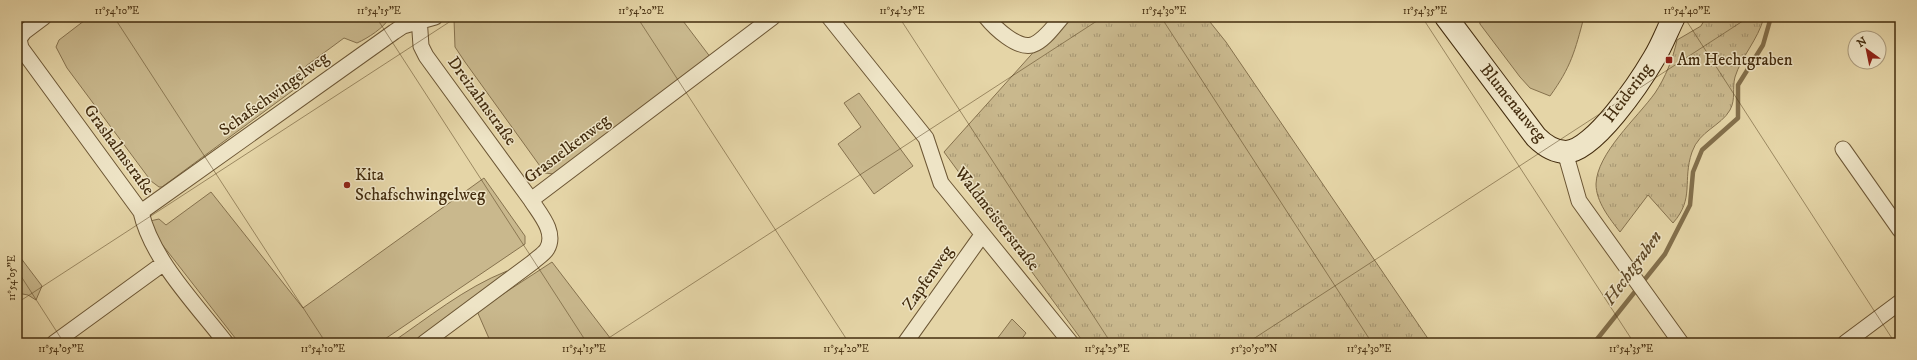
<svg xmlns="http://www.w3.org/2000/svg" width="1917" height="360" viewBox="0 0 1917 360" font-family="'IM FELL DW Pica',serif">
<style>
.grass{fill:url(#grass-tufts);stroke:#86724e}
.green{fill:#c9b88d;stroke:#86724e}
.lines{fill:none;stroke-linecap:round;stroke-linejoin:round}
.stream{stroke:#836f4b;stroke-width:4.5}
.street-casing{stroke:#6c5634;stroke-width:17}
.secondary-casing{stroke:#432c0e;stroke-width:24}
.street{stroke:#eee4c6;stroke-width:15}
.secondary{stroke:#eee4c6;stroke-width:22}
.ticks{fill:none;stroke:#432c0e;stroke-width:1;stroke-opacity:0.45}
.poi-dot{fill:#8f2418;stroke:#eee4c6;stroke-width:1.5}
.labels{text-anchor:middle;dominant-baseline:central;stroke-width:3;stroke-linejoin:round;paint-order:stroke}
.poi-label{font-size:17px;fill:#432c0e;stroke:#eee4c6;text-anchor:start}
.street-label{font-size:17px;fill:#432c0e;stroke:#eee4c6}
.water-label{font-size:18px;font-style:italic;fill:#5e4827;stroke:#eee4c6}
.neatline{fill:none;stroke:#432c0e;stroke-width:1.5}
.ticks-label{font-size:10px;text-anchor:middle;fill:#432c0e}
</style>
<defs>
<pattern id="grass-tufts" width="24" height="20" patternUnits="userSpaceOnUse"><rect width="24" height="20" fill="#c9b88d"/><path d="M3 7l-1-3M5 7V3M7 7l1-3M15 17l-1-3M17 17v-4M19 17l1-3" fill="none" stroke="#a59672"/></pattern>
</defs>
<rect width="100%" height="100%" fill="#e5d5a7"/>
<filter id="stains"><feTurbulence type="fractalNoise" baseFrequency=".005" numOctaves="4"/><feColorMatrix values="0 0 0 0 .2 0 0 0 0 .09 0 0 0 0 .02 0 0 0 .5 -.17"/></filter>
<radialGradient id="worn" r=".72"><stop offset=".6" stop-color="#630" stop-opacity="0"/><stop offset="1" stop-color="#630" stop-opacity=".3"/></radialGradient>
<!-- grass -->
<path class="grass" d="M1065,17H1206L1226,42L1431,343H1084L944,152Z
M1706,17H1764C1758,40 1741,57 1735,77C1732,88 1736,99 1730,110C1721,126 1699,131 1692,152C1682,181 1695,198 1673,223L1648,195L1620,232C1610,219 1596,202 1596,184C1597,153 1637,118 1655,93C1665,78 1673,59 1677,40L1701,26Z"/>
<!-- green -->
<path class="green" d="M89,17H390C384,28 368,38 357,43L344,38L306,66L303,83L162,187H159L151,181L67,68L56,47L59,40Z
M457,17H680L711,58L559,171L553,174L545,173L465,62L455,47L454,19Z
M1479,17H1584C1575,51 1571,67 1550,96L1530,88L1520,77L1480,24Z
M859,93L913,166L874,194L838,144L861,127L844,103Z
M484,178L525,236V244L379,343H239L154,234L150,221L159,219L166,225L211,192L303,308Z
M17,253L42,286L36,300L28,295L17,293Z
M552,262L614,343H491L477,311Z
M507,271L491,286L411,343H391C428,318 464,288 507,271Z
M1012,319L1026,333L1019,343H994Z"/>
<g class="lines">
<!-- stream -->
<path class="stream" d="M1594,343L1665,254L1690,205L1693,172L1702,150L1738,118V85L1763,45L1771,17"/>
<defs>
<path id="street" d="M419,17L421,46L426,56L531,200C539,213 557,232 547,249C544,254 537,258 533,262L424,343
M829,17L926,138L941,183L1071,343
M986,17C995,28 1017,49 1032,45C1044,41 1054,26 1062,17
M19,39L21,48L141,212C152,260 196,304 226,343
M19,39L24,32L44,17
M1843,149L1900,230
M1565,152L1579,201L1681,343
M531,200L773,17
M141,212L394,32L403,26L435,17
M54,343L164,263
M905,343L982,235
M1845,343L1900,302"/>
<path id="secondary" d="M1446,17L1536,137C1544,145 1554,152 1566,152C1594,151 1640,82 1654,58C1662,45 1667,31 1674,17"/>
</defs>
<!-- street casing -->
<use href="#street" class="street-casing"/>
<!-- secondary casing -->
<use href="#secondary" class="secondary-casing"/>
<!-- street -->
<use href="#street" class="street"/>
<!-- secondary -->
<use href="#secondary" class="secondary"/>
</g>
<!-- ticks -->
<path class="ticks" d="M114,17L326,343M376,17L587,343M637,17L849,343M899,17L1111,343M1161,17L1372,343M1422,17L1634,343M1684,17L1895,343M17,270L64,343M17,303L457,17M601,343L1103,17M1247,343L1749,17M1892,343L1900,338"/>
<!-- markers -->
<g class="poi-dot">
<rect x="1665" y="56" width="8" height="8" rx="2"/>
<circle cx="347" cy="185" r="4"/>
</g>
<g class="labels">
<!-- poi labels -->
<g class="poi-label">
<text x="1677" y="60">Am Hechtgraben</text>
<text x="355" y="175">Kita<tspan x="355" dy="20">Schafschwingelweg</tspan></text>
</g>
<!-- street labels -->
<g class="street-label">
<text transform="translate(1628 93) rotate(-53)">Heidering</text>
<text transform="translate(274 94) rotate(-36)">Schafschwingelweg</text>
<text transform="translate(482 101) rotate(54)">Dreizahnstraße</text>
<text transform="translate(1513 103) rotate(51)">Blumenauweg</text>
<text transform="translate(567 149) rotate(-37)">Grasnelkenweg</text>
<text transform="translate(119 150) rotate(54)">Grashalmstraße</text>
<text transform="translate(997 219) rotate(52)">Waldmeisterstraße</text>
<text transform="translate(928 278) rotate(-55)">Zapfenweg</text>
</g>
<!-- water labels -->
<g class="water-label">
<text transform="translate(1633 268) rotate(-54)">Hechtgraben</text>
</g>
</g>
<!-- margin -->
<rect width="1917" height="360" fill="none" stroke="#e5d5a7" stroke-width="44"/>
<!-- north arrow -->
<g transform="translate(1867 50) rotate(327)"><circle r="19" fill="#eee4c6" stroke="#aa9a7c"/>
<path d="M0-3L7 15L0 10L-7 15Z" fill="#8f2418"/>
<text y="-6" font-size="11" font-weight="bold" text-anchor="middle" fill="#432c0e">N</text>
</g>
<rect x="22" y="22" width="1873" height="316" class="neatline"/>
<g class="ticks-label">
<text x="117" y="14">11°54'10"E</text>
<text x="379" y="14">11°54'15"E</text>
<text x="641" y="14">11°54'20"E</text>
<text x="902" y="14">11°54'25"E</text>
<text x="1164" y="14">11°54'30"E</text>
<text x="1425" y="14">11°54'35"E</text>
<text x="1687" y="14">11°54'40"E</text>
<text transform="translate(11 278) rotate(-90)" y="4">11°54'05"E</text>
<text x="61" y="352">11°54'05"E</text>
<text x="323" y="352">11°54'10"E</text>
<text x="584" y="352">11°54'15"E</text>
<text x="846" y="352">11°54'20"E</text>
<text x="1107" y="352">11°54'25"E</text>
<text x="1254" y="352">51°30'50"N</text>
<text x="1369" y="352">11°54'30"E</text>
<text x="1631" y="352">11°54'35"E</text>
</g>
<rect width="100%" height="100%" filter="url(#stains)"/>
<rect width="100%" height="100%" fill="url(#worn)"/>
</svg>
